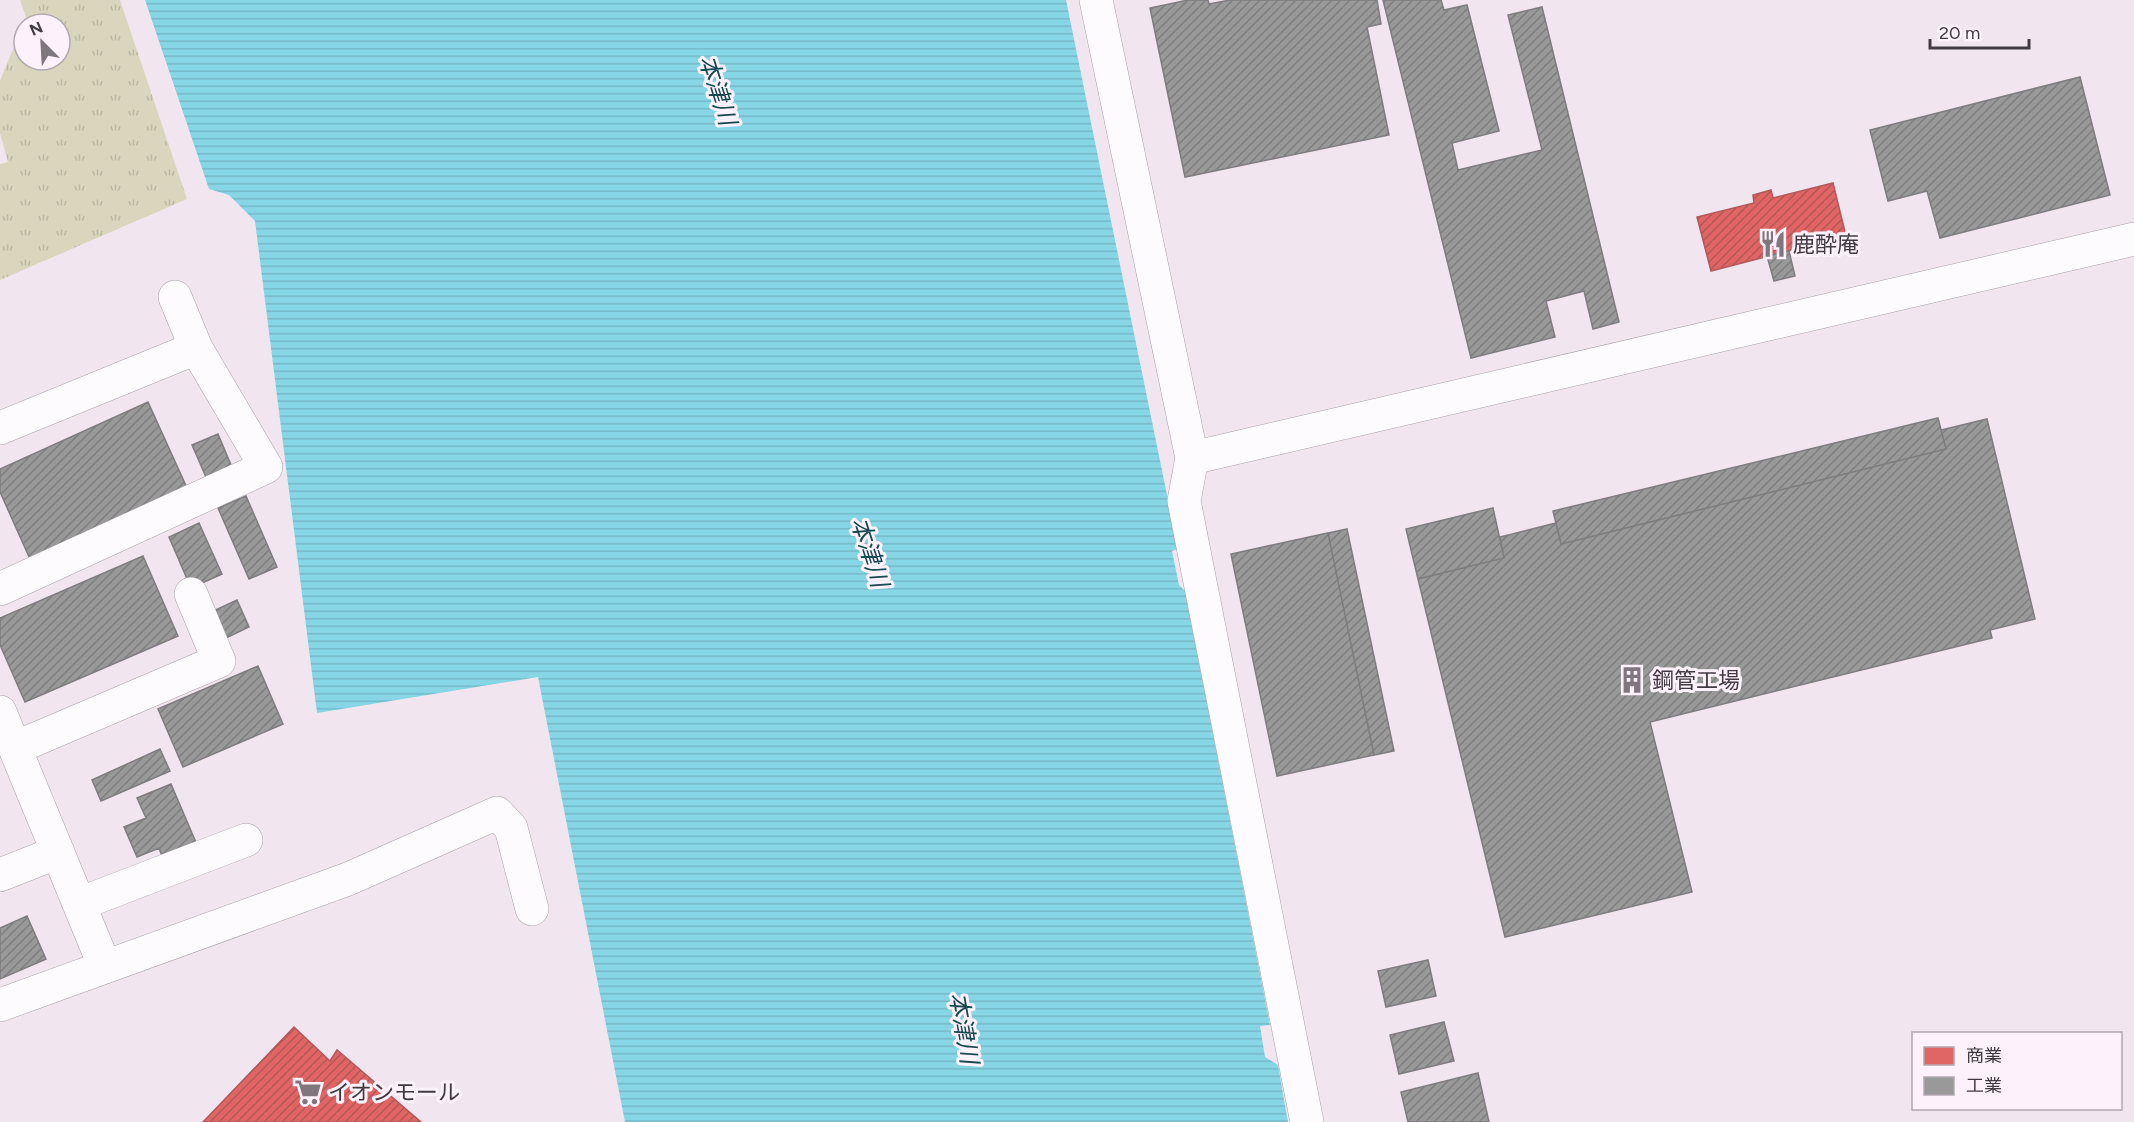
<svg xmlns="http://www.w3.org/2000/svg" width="2134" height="1122" viewBox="0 0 2134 1122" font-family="Figtree,'Noto Sans JP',sans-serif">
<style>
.grass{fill:url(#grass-tufts);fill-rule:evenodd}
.water{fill:url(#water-rules)}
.shops{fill:url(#shops-hatch);stroke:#b1595b;stroke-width:1.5}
.industry{fill:url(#industry-hatch);stroke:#7f7c7f;stroke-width:1.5}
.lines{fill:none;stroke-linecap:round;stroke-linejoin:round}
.street-casing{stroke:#a9a1a8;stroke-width:34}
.secondary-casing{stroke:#a9a1a8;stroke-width:34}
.street{stroke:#fdfbfd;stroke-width:33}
.secondary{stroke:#fdfbfd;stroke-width:33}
.labels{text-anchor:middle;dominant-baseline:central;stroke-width:6;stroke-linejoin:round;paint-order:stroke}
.poi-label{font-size:22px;fill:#423a41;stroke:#fdf2fc;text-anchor:start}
.water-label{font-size:24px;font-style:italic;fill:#164a52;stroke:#fdf2fc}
</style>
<defs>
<pattern id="grass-tufts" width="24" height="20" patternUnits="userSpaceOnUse" patternTransform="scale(1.5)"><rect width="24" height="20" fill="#d9d6bd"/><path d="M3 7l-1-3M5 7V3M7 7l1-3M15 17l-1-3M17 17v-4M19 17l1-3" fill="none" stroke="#bbb8a4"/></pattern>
<pattern id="water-rules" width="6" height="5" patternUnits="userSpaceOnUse" patternTransform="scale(1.5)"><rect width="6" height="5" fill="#86d6e6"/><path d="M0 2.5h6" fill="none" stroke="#75b8c6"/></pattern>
<pattern id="shops-hatch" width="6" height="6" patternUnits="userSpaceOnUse" patternTransform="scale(1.5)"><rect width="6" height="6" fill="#e06666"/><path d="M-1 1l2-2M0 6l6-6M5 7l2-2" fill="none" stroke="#b75556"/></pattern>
<pattern id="industry-hatch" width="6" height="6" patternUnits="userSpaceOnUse" patternTransform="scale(1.5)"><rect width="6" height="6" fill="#999"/><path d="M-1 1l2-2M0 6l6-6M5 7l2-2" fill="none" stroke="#7e7e7e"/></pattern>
</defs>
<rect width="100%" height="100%" fill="#f1e6f0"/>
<!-- grass -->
<path class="grass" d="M20,0H120L187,199L0,280V164L8,162L0,133V81L26,17ZM24,24H60V60H24Z"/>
<!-- water -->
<path class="water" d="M145,0H1066L1178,549L1172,551L1179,585L1185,591L1270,1025L1260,1026L1265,1057L1278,1065L1288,1122H625L538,677L317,713L255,221L229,195L209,189Z"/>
<!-- shops -->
<path class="shops" d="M1833,183L1846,236L1711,271L1697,217L1754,203L1753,195L1771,190L1773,198Z
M294,1027L330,1061L337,1050L421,1122H203Z"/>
<!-- industry -->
<path class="industry" d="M1188,0H1208L1209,4L1230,0H1377L1381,24L1367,27L1389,135L1185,177L1150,8Z
M1383,0H1441L1444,10L1467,5L1499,131L1452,143L1458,170L1542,150L1508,15L1542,7L1619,322L1593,329L1584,291L1546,301L1555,337L1471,358Z
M2080,77L2110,195L1940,238L1927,191L1888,201L1870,130Z
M1789,251L1795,276L1774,281L1767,256Z
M148,402L187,488L30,559L0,492V469Z
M1938,418L1946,449L1561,544L1553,511Z
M1987,419L2035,619L1990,630L1992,638L1650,722L1692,892L1505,937L1418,579L1504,558L1500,537L1556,523L1561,544L1946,449L1941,430Z
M218,434L234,472L209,484L192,445Z
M246,496L277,567L249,579L218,508Z
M1493,508L1504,558L1418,579L1406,529Z
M199,523L222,574L191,588L169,537Z
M1347,529L1394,751L1374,755L1328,533Z
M1328,533L1374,755L1277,776L1231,554Z
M143,556L178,636L25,702L0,645V618Z
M237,600L249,627L224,639L211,612Z
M258,666L283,724L183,767L158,709Z
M160,749L170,771L101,801L92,780Z
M171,784L198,847L164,861L159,848L137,857L124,827L146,818L137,798Z
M27,916L46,959L0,979V928Z
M1428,960L1436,996L1386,1007L1378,971Z
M1444,1022L1454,1061L1399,1074L1390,1035Z
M1478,1073L1489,1122H1408L1401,1092Z"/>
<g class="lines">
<defs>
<path id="street" d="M0,428L196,348
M1192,458L1184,501L1307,1122
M0,589L266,467L196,348L175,297
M0,712L105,967
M15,748L219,661L191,594
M0,875L58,852
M79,904L246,840
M0,1005L348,879L497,813L511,828L532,909"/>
<path id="secondary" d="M1096,0L1192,458L2134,239"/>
</defs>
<!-- street casing -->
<use href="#street" class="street-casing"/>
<!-- secondary casing -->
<use href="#secondary" class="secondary-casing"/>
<!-- street -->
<use href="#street" class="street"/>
<!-- secondary -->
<use href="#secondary" class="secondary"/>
</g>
<!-- icons -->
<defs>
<symbol id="restaurant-bare" viewBox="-9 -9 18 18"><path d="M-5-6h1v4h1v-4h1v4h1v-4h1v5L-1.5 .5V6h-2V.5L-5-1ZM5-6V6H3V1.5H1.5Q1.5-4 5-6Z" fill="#7f767e" stroke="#fdf2fc" stroke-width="2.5" paint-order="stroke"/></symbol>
<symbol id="building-bare" viewBox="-9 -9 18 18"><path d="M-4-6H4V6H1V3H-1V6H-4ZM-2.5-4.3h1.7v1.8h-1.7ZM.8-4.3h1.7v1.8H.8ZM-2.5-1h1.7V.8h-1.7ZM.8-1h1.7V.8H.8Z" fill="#7f767e" stroke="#fdf2fc" stroke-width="2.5" paint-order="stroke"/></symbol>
<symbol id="supermarket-bare" viewBox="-9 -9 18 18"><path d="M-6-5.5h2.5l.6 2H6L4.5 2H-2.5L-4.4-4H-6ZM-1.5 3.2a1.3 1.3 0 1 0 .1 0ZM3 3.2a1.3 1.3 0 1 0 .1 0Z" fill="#7f767e" stroke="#fdf2fc" stroke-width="2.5" paint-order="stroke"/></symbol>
</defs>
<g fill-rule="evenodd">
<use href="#restaurant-bare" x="1754" y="225" width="38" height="38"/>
<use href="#building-bare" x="1613" y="661" width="38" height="38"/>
<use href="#supermarket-bare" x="289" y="1073" width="38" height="38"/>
</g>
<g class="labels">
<!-- poi labels -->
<g class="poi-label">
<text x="1793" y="244">鹿酔庵</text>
<text x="1652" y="680">鋼管工場</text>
<text x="328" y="1092">イオンモール</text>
</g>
<!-- water labels -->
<g class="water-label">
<text transform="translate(718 90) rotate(72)">本津川</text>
<text transform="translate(870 552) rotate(72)">本津川</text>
<text transform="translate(964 1028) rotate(80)">本津川</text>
</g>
</g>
<!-- legend -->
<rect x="1912" y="1032" width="210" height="78" fill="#fdf2fc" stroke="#b2a8b1" stroke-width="1.5"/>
<rect x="1924" y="1047" width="30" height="18" fill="#e06666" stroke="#b2a8b1" stroke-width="1.5"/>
<text x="1966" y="1062" font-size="18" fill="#423a41">商業</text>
<rect x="1924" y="1077" width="30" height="18" fill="#999999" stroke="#b2a8b1" stroke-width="1.5"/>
<text x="1966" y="1092" font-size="18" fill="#423a41">工業</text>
<!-- north arrow -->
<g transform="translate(42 42) rotate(336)"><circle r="28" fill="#fdf2fc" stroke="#b2a8b1" stroke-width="1.5"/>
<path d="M0-4.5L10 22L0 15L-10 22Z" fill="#7f767e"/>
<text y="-9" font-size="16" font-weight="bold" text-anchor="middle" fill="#423a41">N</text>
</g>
<!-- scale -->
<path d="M1930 39v9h99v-9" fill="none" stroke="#423a41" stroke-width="3"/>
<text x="1939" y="39" font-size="18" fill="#423a41" stroke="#fdf2fc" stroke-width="4.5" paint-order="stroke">20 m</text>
</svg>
